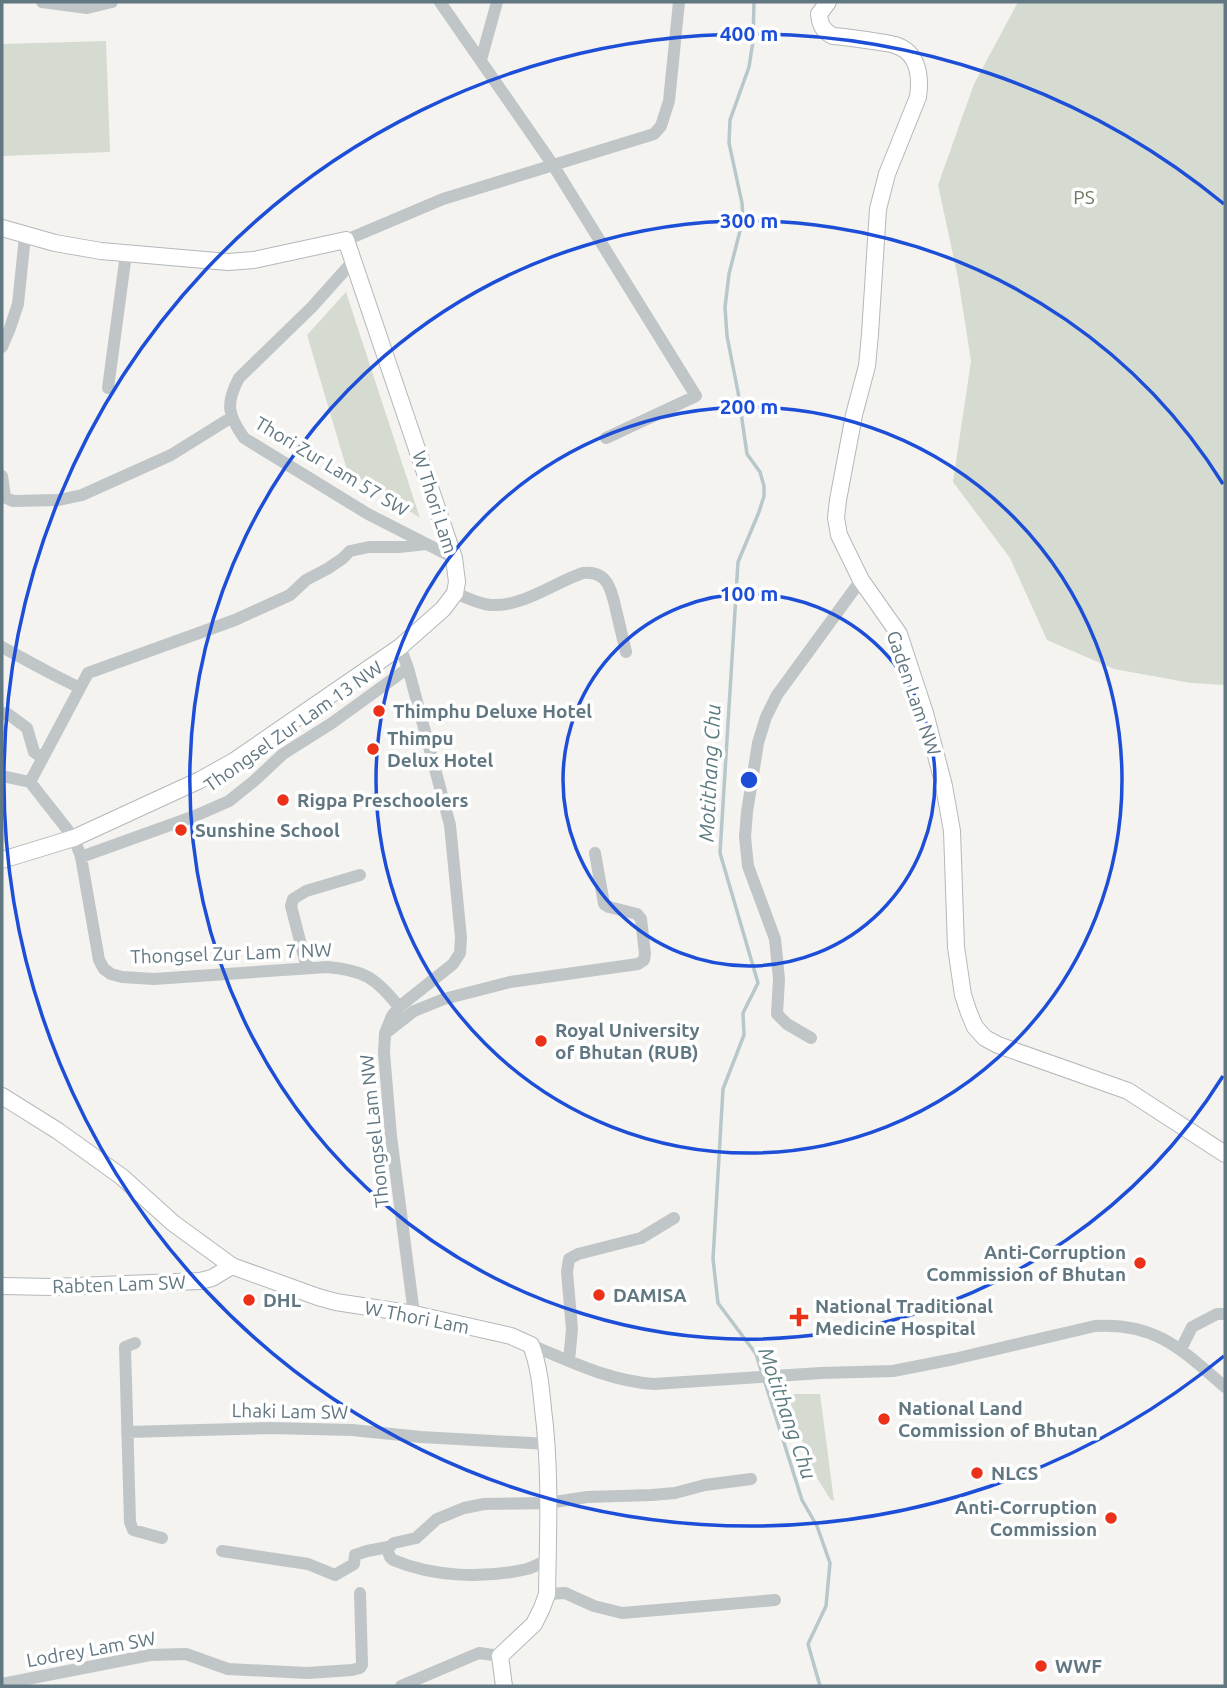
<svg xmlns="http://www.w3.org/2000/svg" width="1227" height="1688" viewBox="0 0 1227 1688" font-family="Ubuntu,sans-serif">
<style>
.green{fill:#d5dbd0}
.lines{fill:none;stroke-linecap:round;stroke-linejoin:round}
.stream{stroke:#b7c7ca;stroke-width:3.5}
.major-casing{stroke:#b3b8bb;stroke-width:18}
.minor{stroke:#c0c5c7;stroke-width:12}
.major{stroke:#fff;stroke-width:16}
.ring{fill:none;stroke:#1d4ed8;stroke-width:3.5}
.poi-dot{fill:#eb3118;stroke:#fff;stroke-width:2.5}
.labels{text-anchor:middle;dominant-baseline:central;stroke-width:7;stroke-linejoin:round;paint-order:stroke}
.park-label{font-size:19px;fill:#687960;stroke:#fff}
.street-label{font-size:19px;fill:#617782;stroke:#fff}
.poi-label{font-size:19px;font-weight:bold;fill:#617782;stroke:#fff;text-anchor:start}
.water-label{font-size:21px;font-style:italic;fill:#5c7b80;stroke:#fff}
.centre{fill:#1d4ed8;stroke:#fff;stroke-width:3.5}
.ring-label{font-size:21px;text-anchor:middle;font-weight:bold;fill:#1d4ed8;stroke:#fff;stroke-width:7;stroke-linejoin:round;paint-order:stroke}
</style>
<rect width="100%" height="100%" fill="#f4f3ef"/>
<!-- green -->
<path class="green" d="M1018,2H1225V685L1191,683L1114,669L1047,640L1010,558L953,482L971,361L958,278L938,185L974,84Z
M106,41L110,152L2,156V44Z
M346,292L420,518L347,470L307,335Z
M788,1394H820L834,1501L830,1499L814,1473L801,1438Z"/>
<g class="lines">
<!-- stream -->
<path class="stream" d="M754,2L753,41L749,67L730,120L729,143L742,203L743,219L729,274L725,307L727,336L738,392L747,454L760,472L764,486V496L759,512L738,562L720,853L758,983L743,1013L744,1035L723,1089L713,1259L718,1303L756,1354L802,1500L817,1526L830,1563L826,1606L808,1644L820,1686"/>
<defs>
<path id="major" d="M828,2L819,14C820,25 823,31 833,36C846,37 859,39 873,41C880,42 888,43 895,45C918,52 921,76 918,97L887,174L878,209L870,334L867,366L854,415L838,500L836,518L839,535L861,580L899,634L925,713L944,786L952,831L956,947L963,995L969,1013L975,1027L985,1038L998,1045L1128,1091L1225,1154
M2,228L55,243L101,251L228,262L254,260L346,240L454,558L457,582L455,593L443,609L400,647L234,761L200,780L74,838L2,860
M2,1096L58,1131L122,1177L173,1223L232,1266L318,1297L336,1302L414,1314L511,1336L531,1345C539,1366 541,1387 543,1409C551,1470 548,1532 547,1594L542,1608L534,1624L500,1656L504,1686
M2,1286L52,1287L200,1281L212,1278L232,1266"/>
</defs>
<!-- major casing -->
<use href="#major" class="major-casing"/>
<!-- minor -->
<path class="minor" d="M42,2L87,8L112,2
M440,2L553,165L696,396L606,438
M481,60L497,2
M346,240L443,199L654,134L661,126L669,101L679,2
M354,260L312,307L239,378C225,404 228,415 244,438L368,514L454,558
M2,347L10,328L18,304L25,236
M108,388L126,254
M2,476L5,497
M2,496L13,501L59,500L82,495L171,455L232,417
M455,593C466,597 478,604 491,605C523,607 553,583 583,573C610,570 612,594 617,614C620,627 623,639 626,652
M2,647L50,673L80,688
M400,647L408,668L450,825L461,938L460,953L453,964L399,1007L392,1016L385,1033L384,1053L391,1136L414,1314
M2,713L8,714L27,728L34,752L43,758
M2,776L30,782
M81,857L195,816L229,801L254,781L283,754L332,723L408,668
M307,968L291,906L293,899L306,891L360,875
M399,1007C376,978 364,970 327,967L154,979L122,977L111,974L104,969L99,960L81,857L74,838L30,782L88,673L235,620L290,595L306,580L327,569L342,559L350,551L369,547H399L426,544
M387,1032L414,1011L444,999L510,982L638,964L644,960L645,954L641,919L637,914L609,907L604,904L595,853
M811,1038L787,1024L777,1014L779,979L775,939L748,866L745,837L747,812L758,743L766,717L777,695L861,580
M135,1343L125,1347L130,1522L133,1530L162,1538
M531,1345C571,1362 610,1381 654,1384L821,1373L893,1371L954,1359L1095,1326C1156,1322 1182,1350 1225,1387
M1181,1349L1192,1327L1217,1314H1225
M569,1361L572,1329L567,1272L569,1259L578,1254L641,1238L674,1218
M127,1432L270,1428L352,1430L421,1437L548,1444
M222,1551L308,1564L335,1575L354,1564L355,1555L367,1551L388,1547
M547,1560C541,1563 534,1567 527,1569C484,1579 434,1577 393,1560L390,1557L387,1549L394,1543L416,1538L437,1519L464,1508L484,1504L548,1503L587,1497L652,1495L675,1493L705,1485L751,1479
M547,1594L565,1593L594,1606L622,1613L775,1600
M2,1684L150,1655L186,1654L228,1669L307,1673L352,1670L360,1668L362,1665L360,1593
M401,1686L479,1653L500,1656"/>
<!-- major -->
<use href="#major" class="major"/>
</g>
<!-- distance rings -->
<g class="ring">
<circle cx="749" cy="780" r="186"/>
<circle cx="749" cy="780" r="373"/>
<path d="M1223 1076A559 559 0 1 1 1223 484"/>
<path d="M1224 1356A746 746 0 1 1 1224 204"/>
</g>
<!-- markers -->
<g class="poi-dot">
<circle cx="379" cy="711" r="7"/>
<circle cx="373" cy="749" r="7"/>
<circle cx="283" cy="800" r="7"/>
<circle cx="181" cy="830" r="7"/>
<circle cx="541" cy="1041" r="7"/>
<circle cx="1140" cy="1263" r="7"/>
<circle cx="599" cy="1295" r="7"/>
<circle cx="249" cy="1300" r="7"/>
<path d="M795.5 1306.5h7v7h7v7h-7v7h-7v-7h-7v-7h7z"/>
<circle cx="884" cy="1419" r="7"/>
<circle cx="977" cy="1473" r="7"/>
<circle cx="1111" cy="1518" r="7"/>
<circle cx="1041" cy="1666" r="7"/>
</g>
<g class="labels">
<!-- park labels -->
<g class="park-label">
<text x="1084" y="197">PS</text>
</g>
<!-- street labels -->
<g class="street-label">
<text transform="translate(332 466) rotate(31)">Thori Zur Lam 57 SW</text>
<text transform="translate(435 502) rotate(72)">W Thori Lam</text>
<text transform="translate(914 693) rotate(71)">Gaden Lam NW</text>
<text transform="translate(293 726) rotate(-35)">Thongsel Zur Lam 13 NW</text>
<text transform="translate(231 953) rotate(-2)">Thongsel Zur Lam 7 NW</text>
<text transform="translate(374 1131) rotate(-96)">Thongsel Lam NW</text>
<text transform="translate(119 1284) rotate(-2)">Rabten Lam SW</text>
<text transform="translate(417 1317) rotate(11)">W Thori Lam</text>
<text transform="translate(290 1411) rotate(1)">Lhaki Lam SW</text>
<text transform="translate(91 1649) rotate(-10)">Lodrey Lam SW</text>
</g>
<!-- poi labels -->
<g class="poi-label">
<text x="393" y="711">Thimphu Deluxe Hotel</text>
<text x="387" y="738">Thimpu<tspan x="387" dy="22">Delux Hotel</tspan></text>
<text x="297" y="800">Rigpa Preschoolers</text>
<text x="195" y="830">Sunshine School</text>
<text x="555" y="1030">Royal University<tspan x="555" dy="22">of Bhutan (RUB)</tspan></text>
<text x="1126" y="1252" text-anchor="end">Anti-Corruption<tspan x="1126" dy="22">Commission of Bhutan</tspan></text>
<text x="613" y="1295">DAMISA</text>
<text x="263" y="1300">DHL</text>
<text x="815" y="1306">National Traditional<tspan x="815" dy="22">Medicine Hospital</tspan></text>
<text x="898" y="1408">National Land<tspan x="898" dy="22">Commission of Bhutan</tspan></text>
<text x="991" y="1473">NLCS</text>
<text x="1097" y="1507" text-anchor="end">Anti-Corruption<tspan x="1097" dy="22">Commission</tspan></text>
<text x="1055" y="1666">WWF</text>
</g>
<!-- water labels -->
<g class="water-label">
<text transform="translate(709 773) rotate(-87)">Motithang Chu</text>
<text transform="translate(788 1413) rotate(71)">Motithang Chu</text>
</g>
</g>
<circle cx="749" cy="780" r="10" class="centre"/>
<g class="ring-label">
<text x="749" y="41">400 m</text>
<text x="749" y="228">300 m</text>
<text x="749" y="414">200 m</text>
<text x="749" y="601">100 m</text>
</g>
<!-- border -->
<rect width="1227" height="1688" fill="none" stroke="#617782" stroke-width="7"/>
</svg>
